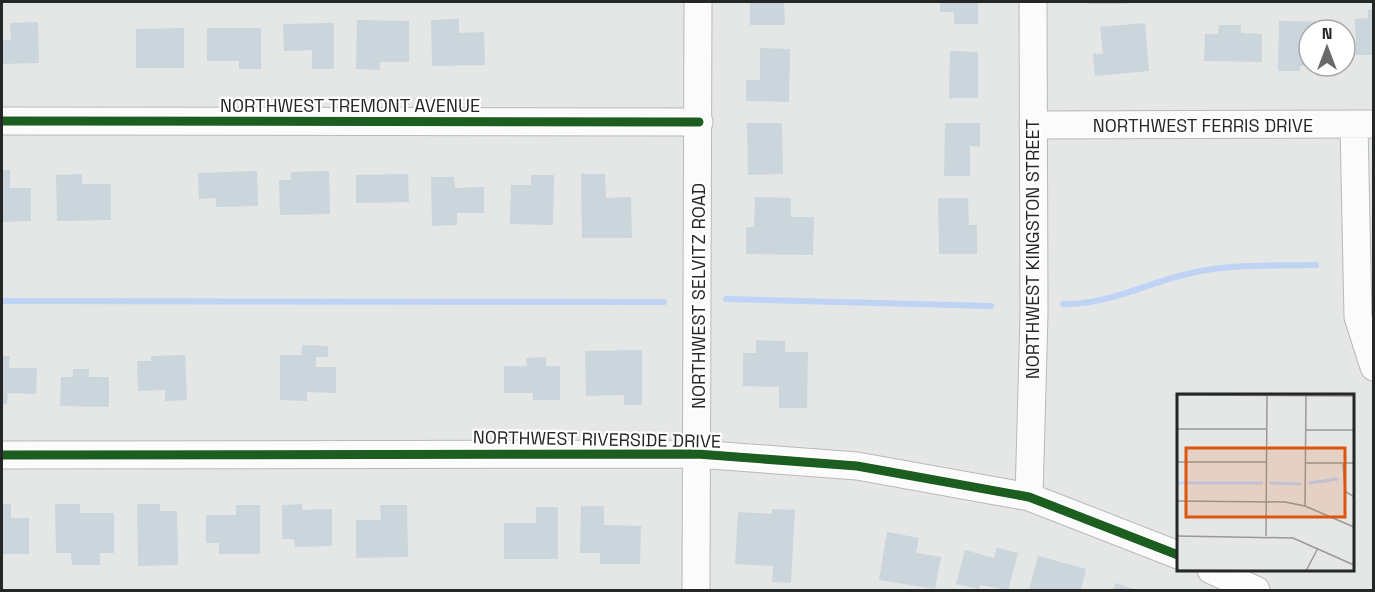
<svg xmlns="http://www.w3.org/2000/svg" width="1375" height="592" viewBox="0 0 1375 592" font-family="'Space Grotesk',sans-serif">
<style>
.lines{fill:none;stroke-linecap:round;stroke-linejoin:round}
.stream{stroke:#bfd3f5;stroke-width:6}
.building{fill:#cbd5dc}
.minor-casing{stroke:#b8b9b9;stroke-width:29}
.minor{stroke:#fbfbfb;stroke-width:27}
.cycleway-casing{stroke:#fff;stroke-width:13}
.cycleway{stroke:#1b5e20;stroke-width:9}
.labels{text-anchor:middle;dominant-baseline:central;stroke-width:4.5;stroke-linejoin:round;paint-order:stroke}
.street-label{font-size:18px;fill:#252626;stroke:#fff}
.inset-river{fill:none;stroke:#bfd3f5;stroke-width:3}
.inset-road{fill:none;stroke:#989999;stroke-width:1.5}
.view{fill:#de560d;fill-opacity:0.15;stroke:#de560d;stroke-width:3}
.inset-edge{fill:none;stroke:#252626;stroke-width:3}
</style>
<rect width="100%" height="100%" fill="#e5e6e6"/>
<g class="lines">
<!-- stream -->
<path class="stream" d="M726,299L991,306
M2,301L664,302
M1063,304C1113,305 1153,279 1201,271C1239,264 1277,266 1316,265"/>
</g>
<!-- building -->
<path class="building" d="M750,2H784L785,25H750Z
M940,2H978V24H954V12H940Z
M1088,2H1127V4H1088Z
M1374,9V55H1356L1355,19L1368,18V10Z
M459,19V33L484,32L485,65L432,66L431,20Z
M357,20L409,21V62H380V70L356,69Z
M1279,21L1335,22V30H1309V66H1300V71H1278Z
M38,22L39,63L2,64V40H11L10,23Z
M334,23V69H312V50L284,51L283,24Z
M1145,23L1149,71L1095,76L1093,54H1103L1100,27Z
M1219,25H1241V33L1262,34V62L1204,61L1205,34H1218Z
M184,28V68H136V29Z
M207,28H261V69H239V61H207Z
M760,48L790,49L789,102L746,101V80H760Z
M950,51L978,52V98H949Z
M1320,66H1335V71H1320Z
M747,123H782L783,174L748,175Z
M945,123H980V147L970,146V176H944Z
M2,170H10V188H31V221L2,222Z
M257,171L258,206L216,207V198L199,199L198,173Z
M329,171L330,214L280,215L279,180H291V172Z
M82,174V184H111V220L57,221L56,175Z
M408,174L409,202L356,203V175Z
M581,174H605L606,198L631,197L632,238H582Z
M531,175H554L553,225L510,224L511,185H531Z
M431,177H454L455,188L484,187V213H457V225L432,226Z
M755,197L791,198V217H814L813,255L746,254V227H754Z
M938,198H968L969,225H977V254H939Z
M756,340L785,341V352H808L807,408H779V387L743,386V353H756Z
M302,345L328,346V357H316V367H336V393L307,392V401L280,400V355H302Z
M642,350V405H624V395L586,396L585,351Z
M185,355L187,400L165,401V390L138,391L137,361H151V356Z
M2,356H10L9,368H37L36,394L8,393L7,404H2Z
M546,357V366H560V400H533V393H504V366H527L526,358Z
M73,369H89V377H109V407L60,406L61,377H73Z
M2,504H11V518H29V554H2Z
M55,504H80V513H114V553H100V565H72L71,553H56Z
M137,504H160V511H177L178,565L138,566Z
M302,504V510L332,509V546L295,547L294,539H282V505Z
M236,505H260V554H219V543H206V515H236Z
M380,505H407L408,557L356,558V520H381Z
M581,506H604V525L641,526L640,564H600V553H580Z
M536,507H558V559H504V523H536Z
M772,509L795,510L791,583L772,582L773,566L735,564L738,512L772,514Z
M887,532L919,538L916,553L941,557L935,589L879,580Z
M997,548L1018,553L1008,590L980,585L979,589L956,584L965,550L994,558Z
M1038,556L1086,569L1081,590H1029Z
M1116,583L1136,590H1113Z"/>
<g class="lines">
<defs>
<path id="minor" d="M2,121L699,122
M1033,125L1374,124
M1354,125L1358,317L1374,367
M2,455L697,454L857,466L1029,497L1178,555
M1029,497L1034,314L1033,2
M1211,570L1256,590
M696,590L698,2"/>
</defs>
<!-- minor casing -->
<use href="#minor" class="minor-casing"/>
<!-- minor -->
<use href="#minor" class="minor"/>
<defs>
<path id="cycleway" d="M2,121L699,122
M2,455L697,454L857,466L1029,497L1178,555"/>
</defs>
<!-- cycleway casing -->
<use href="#cycleway" class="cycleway-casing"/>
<!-- cycleway -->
<use href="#cycleway" class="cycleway"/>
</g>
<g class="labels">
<!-- street labels -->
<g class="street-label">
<text x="350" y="105">NORTHWEST TREMONT AVENUE</text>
<text x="1203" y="125">NORTHWEST FERRIS DRIVE</text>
<text transform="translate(1032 249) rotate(-90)">NORTHWEST KINGSTON STREET</text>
<text transform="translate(698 296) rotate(-90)">NORTHWEST SELVITZ ROAD</text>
<text transform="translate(597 439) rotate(1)">NORTHWEST RIVERSIDE DRIVE</text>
</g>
</g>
<!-- overview -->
<g transform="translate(1177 394)">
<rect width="177" height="177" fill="#e5e6e6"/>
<path class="inset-river" d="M0,89H86M93,89L124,90M132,89L161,85"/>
<path class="inset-road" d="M0,1L177,2M0,35H90M129,36H177M0,68H90M129,69H177M166,69L168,97L177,103M0,107L108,108L128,112L177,133M128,112L129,2M0,142L116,144L177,171M89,142L90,1M0,176L95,177M129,177L141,154"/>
<path class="view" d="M9,54H168V123H9Z"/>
<rect width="177" height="177" class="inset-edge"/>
</g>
<!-- border -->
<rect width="1375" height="592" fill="none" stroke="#252626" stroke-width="6"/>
<!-- north arrow -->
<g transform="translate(1327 48)"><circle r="28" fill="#ffffff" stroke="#a8a8a8" stroke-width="1.5"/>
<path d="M0-4.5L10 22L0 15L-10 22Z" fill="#686969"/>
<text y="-9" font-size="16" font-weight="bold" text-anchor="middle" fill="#252626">N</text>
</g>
</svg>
